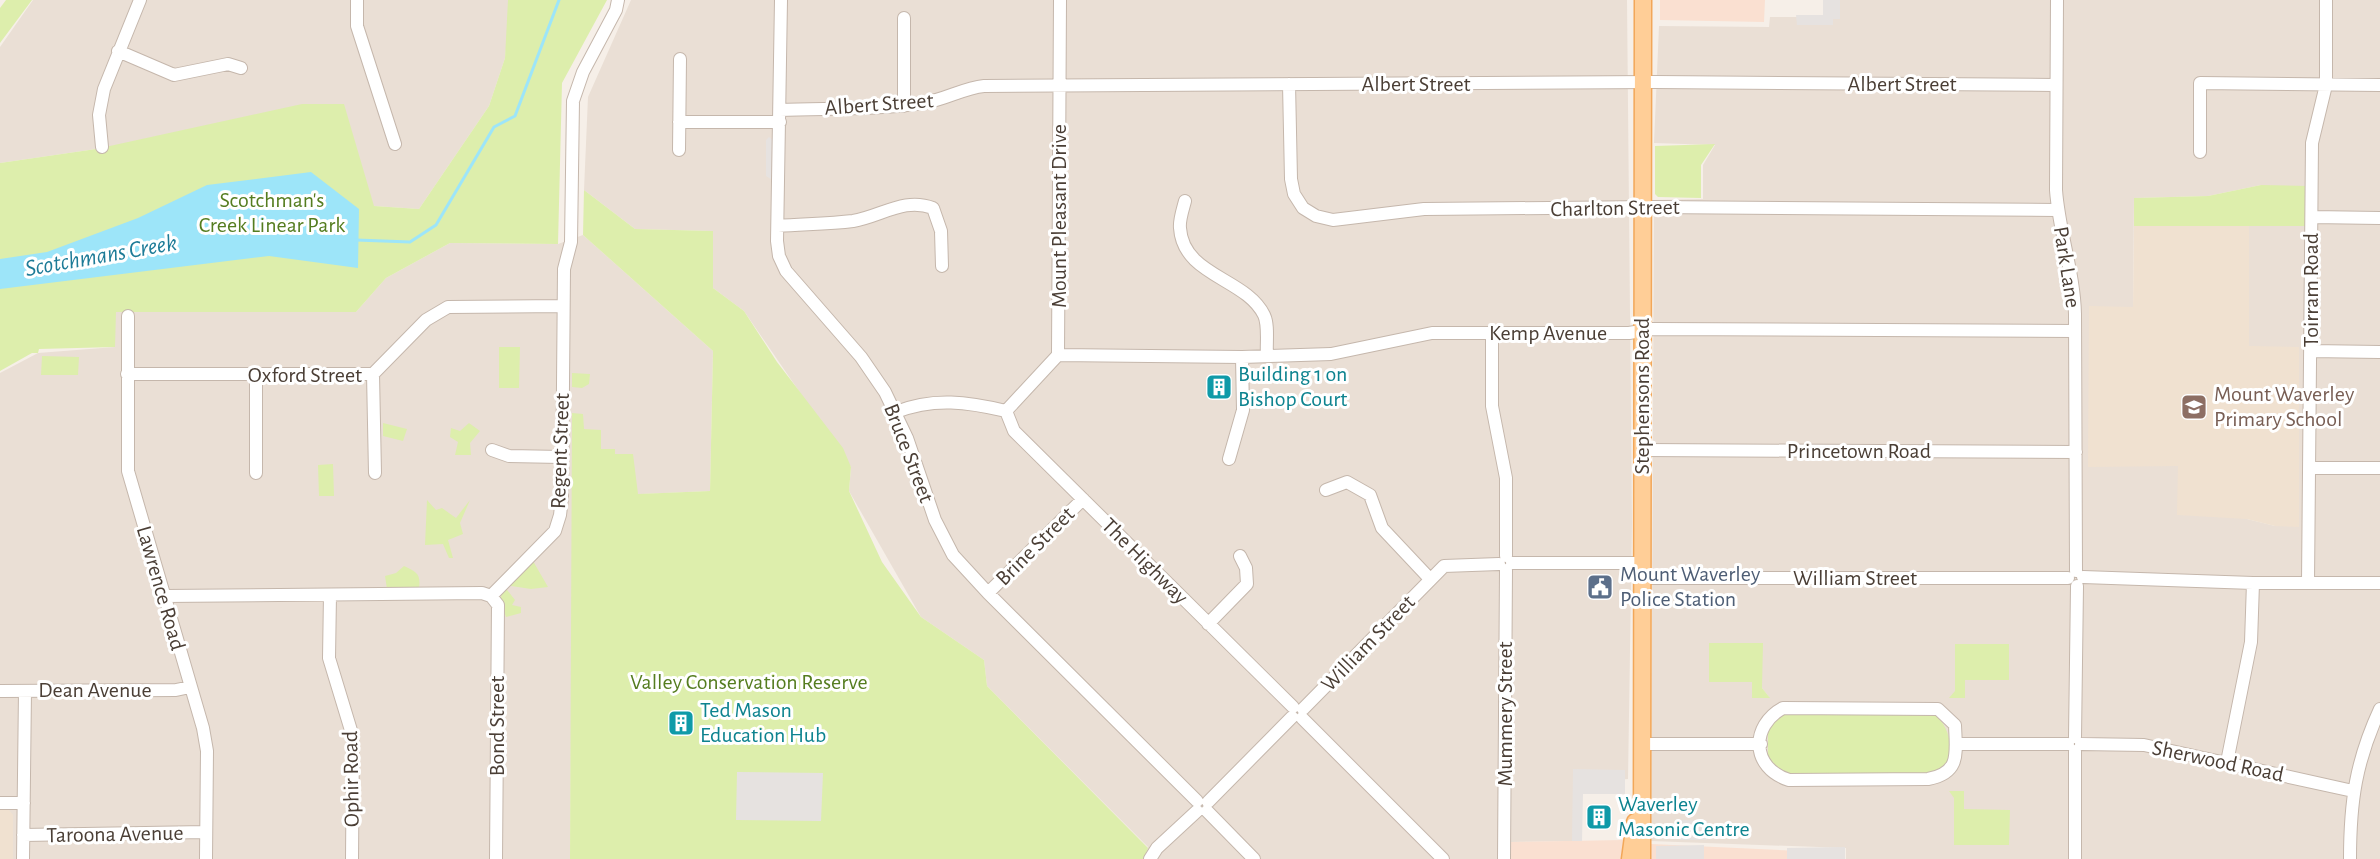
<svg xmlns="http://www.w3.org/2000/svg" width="2380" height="859" viewBox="0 0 2380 859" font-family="'Alegreya Sans',sans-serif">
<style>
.residential{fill:#eadfd5;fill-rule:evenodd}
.commercial{fill:#fae0d1}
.education{fill:#f0e1d0}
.green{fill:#ddeeac}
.parking{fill:#e6e2e0}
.water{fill:#9de5f9}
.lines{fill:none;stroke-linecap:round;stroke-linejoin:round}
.stream{stroke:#9de5f9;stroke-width:3}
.minor-casing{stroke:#c5b7ac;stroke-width:14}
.major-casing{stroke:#f2a759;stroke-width:19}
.minor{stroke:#fff;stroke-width:12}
.major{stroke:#ffce97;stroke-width:16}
.labels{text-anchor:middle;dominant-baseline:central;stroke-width:6;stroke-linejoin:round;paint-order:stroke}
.street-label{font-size:22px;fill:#4a3e35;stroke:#fff}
.park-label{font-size:22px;fill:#557d20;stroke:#fff}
.culture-label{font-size:22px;fill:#0d838f;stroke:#fff;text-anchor:start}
.education-label{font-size:22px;fill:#785e54;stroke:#fff;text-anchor:start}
.service-label{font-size:22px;fill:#4e5e75;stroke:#fff;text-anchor:start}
.water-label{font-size:24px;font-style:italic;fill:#1d7b97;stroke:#fff}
</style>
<rect width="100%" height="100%" fill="#f6efe8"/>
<!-- residential -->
<path class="residential" d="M33,0H508L509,20L505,58L489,106L419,209L374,206L96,149L0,163V47Z
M631,0H1627L1632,523L1628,779L1576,784L1574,841L1511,842V859H1144L1148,847L987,686L984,660L921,617L849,491L851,467L744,311L713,288V231L635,229L584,190L588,97Z
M1833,0H2380V859H1846V848L1651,841L1654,200L1703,199V165L1715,145L1654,143L1659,26L1769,27L1770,17H1833ZM2261,185L2306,226H2249V347H2298L2275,526L2247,519L2178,466L2089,307H2133L2134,198L2208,196ZM1762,643V688L1769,697L1753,698V682Z
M583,235L713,351L710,491L573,497L570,859H0V373L38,353L115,347V312H356L386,278L450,243L558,244Z"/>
<!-- commercial -->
<path class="commercial" d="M1660,0H1765L1764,22L1660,20Z
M1623,840L1622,859H1511V842Z
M1651,844L1843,853V859H1651Z"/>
<!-- education -->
<path class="education" d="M2134,226H2249V346L2299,347V527L2275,526L2247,519L2177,515L2178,466L2088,467L2089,306L2133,307Z
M0,810H9L13,815V859H0Z"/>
<!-- green -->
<path class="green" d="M6,0H32L0,43V8Z
M508,0H607L562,83L558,244L450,243L386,278L356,312H116L115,347L39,349L38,353H32L0,371V163L96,149L302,104H344L374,206L419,209L489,106L505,58Z
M1715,144L1701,165V198L1658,197L1655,194V146Z
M2261,185L2307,186L2306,226H2134V198L2208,196Z
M584,190L635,229L713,231V288L744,311L777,362L843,448L851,467L849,491L882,562L921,617L984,660L987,686L1148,848L1144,859H570L572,413L583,414L584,429L601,430V449H615V454H633L638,494L710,491L713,351L583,235Z
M499,347H520L519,388H499Z
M42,356L79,357L78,375H41Z
M572,373L590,374L589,384L582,388L572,387Z
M383,423L407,429L403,441L383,436Z
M469,423L480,431L470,443L471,455H455L458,442L450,437L451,428L460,431Z
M333,464L334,496H319L318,465Z
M427,500L436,510L442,508L456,518L470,500L460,523L463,534L448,540L453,558H449L443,544L425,545Z
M533,561L548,587L531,589L505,585Z
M404,566C417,572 421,574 419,589H387L385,576L396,573Z
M504,586L515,600L512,605L521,607V613L506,617L500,600Z
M1709,643H1763L1762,688L1770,698H1752V682H1709Z
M1955,644H2009V680H1965V698H1949L1955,691Z
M1783,713L1933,714C1952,725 1958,763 1936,773H1785L1768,759V730L1772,721Z
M1949,791H1964V809L2010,810L2009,845H1954V798Z"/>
<!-- parking -->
<path class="parking" d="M1823,0H1840V19H1833V25H1797L1796,15H1823Z
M769,137L774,141V181L766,176V140Z
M1573,769L1625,770V794H1583L1582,841H1572Z
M737,772L823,773L821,821L736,820Z
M1680,820L1707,821V840H1680V835H1687V827L1680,826Z
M1704,845V859H1656V846Z
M1845,847V859H1787V848Z"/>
<!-- water -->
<path class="water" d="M311,172L359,209L358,268L269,256L0,289V259L47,252L138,218L207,185Z"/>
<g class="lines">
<!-- stream -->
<path class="stream" d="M356,240L410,242L436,225L494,127L515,116L559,0"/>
<defs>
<path id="minor" d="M357,0V26L395,144
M781,0L777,241L779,256L786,271L861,357L885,392L907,438L935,520L953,555L988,593L1197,801
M2057,0L2056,190C2059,232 2074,272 2075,314L2076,571
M904,18V106
M118,51L174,75L228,64L241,68
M1289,84L1291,179L1294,194L1303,208L1316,216L1333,220L1424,209L1653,207L2057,210
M780,110C827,108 876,110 923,103C945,100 963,88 984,86L1655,82L2055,85
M679,122H780
M102,147L99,115L104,89L140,0
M679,150L680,59
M2200,152V83L2380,85
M1185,201C1183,209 1179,220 1180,228C1183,276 1246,278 1264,315C1269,325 1266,344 1267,356
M2312,217L2380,218
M778,226C803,224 828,224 853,221C882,216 904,197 933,208L941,231L942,266
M128,316V471L203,728L207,751L206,859
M1492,334V406L1506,478V556
M2311,351L2380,352
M1058,355L1242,357L1331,354L1432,333H1629L1653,329L2075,331
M127,374H373L426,320L448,307L563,306
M373,374L375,473
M256,375V473
M1006,411L1058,355L1060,0
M1006,411L1014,431L1293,707
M896,412C934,397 968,402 1006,411
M492,450L509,456L561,457
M1643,450L2076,452
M1229,459L1243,410L1242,357
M2310,468H2380
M1326,490L1347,482L1370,495L1382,528L1430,579
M1512,563H1643
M2083,577L2253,583H2380
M1642,578H2068
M2308,582L2312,143L2326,85V0
M988,593L1083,499
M330,595L329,658L353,737L352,859
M164,596L482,593L491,596L555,531L560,515L562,498L564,269L571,242L573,101L583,72L616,10L618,0
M491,596L498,605L496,859
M1208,624L1247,584L1246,568L1240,556
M0,691L176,690L190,687
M1783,708L1938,709L1955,725C1956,753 1961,773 1928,779L1789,780C1751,768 1750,726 1783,708Z
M1303,709L1444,566L1499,564
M1302,718L1443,859
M2075,737L2077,586
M1642,744H1761
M1956,744H2068
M2081,744L2144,745L2353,791
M2075,751V859
M2227,762L2251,642L2253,583
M1208,802L1292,717
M0,803H24
M1207,811L1254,859
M23,835L206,832
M23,859L25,691
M1150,859L1157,848L1197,811
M1504,859L1506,570
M2350,859C2350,801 2356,761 2380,709"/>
<path id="major" d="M1630,859L1635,822
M1642,859L1643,0"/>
</defs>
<!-- minor casing -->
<use href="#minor" class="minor-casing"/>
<!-- major casing -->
<use href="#major" class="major-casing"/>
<!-- minor -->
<use href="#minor" class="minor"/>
<!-- major -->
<use href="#major" class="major"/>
</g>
<!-- icons -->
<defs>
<symbol id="building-square" viewBox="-11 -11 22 22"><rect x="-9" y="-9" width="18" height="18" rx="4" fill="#0f9aa8" stroke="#fff"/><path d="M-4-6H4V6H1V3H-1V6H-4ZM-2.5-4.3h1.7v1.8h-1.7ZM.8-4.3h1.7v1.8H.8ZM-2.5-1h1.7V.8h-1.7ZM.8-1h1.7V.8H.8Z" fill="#fff"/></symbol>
<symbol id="school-square" viewBox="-11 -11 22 22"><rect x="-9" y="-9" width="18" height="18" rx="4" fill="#8d6e63" stroke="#fff"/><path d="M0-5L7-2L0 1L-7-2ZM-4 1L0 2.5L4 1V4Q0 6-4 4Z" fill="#fff"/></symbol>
<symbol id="civic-square" viewBox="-11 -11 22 22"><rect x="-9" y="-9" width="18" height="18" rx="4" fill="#5c6f8a" stroke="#fff"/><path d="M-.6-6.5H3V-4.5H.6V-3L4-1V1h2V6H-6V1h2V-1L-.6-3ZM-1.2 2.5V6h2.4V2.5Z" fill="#fff"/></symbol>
</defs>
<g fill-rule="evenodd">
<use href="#building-square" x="1204" y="372" width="30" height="30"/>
<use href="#school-square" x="2179" y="392" width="30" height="30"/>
<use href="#civic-square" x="1585" y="572" width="30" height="30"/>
<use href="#building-square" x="666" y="708" width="30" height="30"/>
<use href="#building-square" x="1584" y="802" width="30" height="30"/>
</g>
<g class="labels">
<!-- street labels -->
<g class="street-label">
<text x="1416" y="84">Albert Street</text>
<text x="1902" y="84">Albert Street</text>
<text transform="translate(879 104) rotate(-4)">Albert Street</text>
<text transform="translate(1615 208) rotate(-1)">Charlton Street</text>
<text transform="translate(1059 216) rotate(-90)">Mount Pleasant Drive</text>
<text transform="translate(2067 267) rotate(81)">Park Lane</text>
<text transform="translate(2311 290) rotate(-90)">Toirram Road</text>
<text x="1548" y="333">Kemp Avenue</text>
<text x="305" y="375">Oxford Street</text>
<text transform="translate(1642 396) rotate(-90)">Stephensons Road</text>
<text transform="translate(560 451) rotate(-88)">Regent Street</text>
<text x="1859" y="451">Princetown Road</text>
<text transform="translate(909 453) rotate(69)">Bruce Street</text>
<text transform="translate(1035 546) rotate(-45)">Brine Street</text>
<text transform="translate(1145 561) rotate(45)">The Highway</text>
<text x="1855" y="578">William Street</text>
<text transform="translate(161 588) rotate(74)">Lawrence Road</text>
<text transform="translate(1368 643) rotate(-46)">William Street</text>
<text x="95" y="690">Dean Avenue</text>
<text transform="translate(1505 714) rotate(-90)">Mummery Street</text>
<text transform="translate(497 726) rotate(-90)">Bond Street</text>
<text transform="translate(2218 761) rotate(12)">Sherwood Road</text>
<text transform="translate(351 779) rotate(-91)">Ophir Road</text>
<text transform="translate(115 834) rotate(-1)">Taroona Avenue</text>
</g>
<!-- park labels -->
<g class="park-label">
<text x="272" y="200">Scotchman's<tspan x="272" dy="25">Creek Linear Park</tspan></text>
<text x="749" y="682">Valley Conservation Reserve</text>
</g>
<!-- culture labels -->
<g class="culture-label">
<text x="1238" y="374">Building 1 on<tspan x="1238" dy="25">Bishop Court</tspan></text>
<text x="700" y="710">Ted Mason<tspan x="700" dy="25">Education Hub</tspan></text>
<text x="1618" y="804">Waverley<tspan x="1618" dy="25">Masonic Centre</tspan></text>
</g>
<!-- education labels -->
<g class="education-label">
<text x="2214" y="394">Mount Waverley<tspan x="2214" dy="25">Primary School</tspan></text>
</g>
<!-- service labels -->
<g class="service-label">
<text x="1620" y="574">Mount Waverley<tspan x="1620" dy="25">Police Station</tspan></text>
</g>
<!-- water labels -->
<g class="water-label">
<text transform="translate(101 256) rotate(-10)">Scotchmans Creek</text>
</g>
</g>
</svg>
